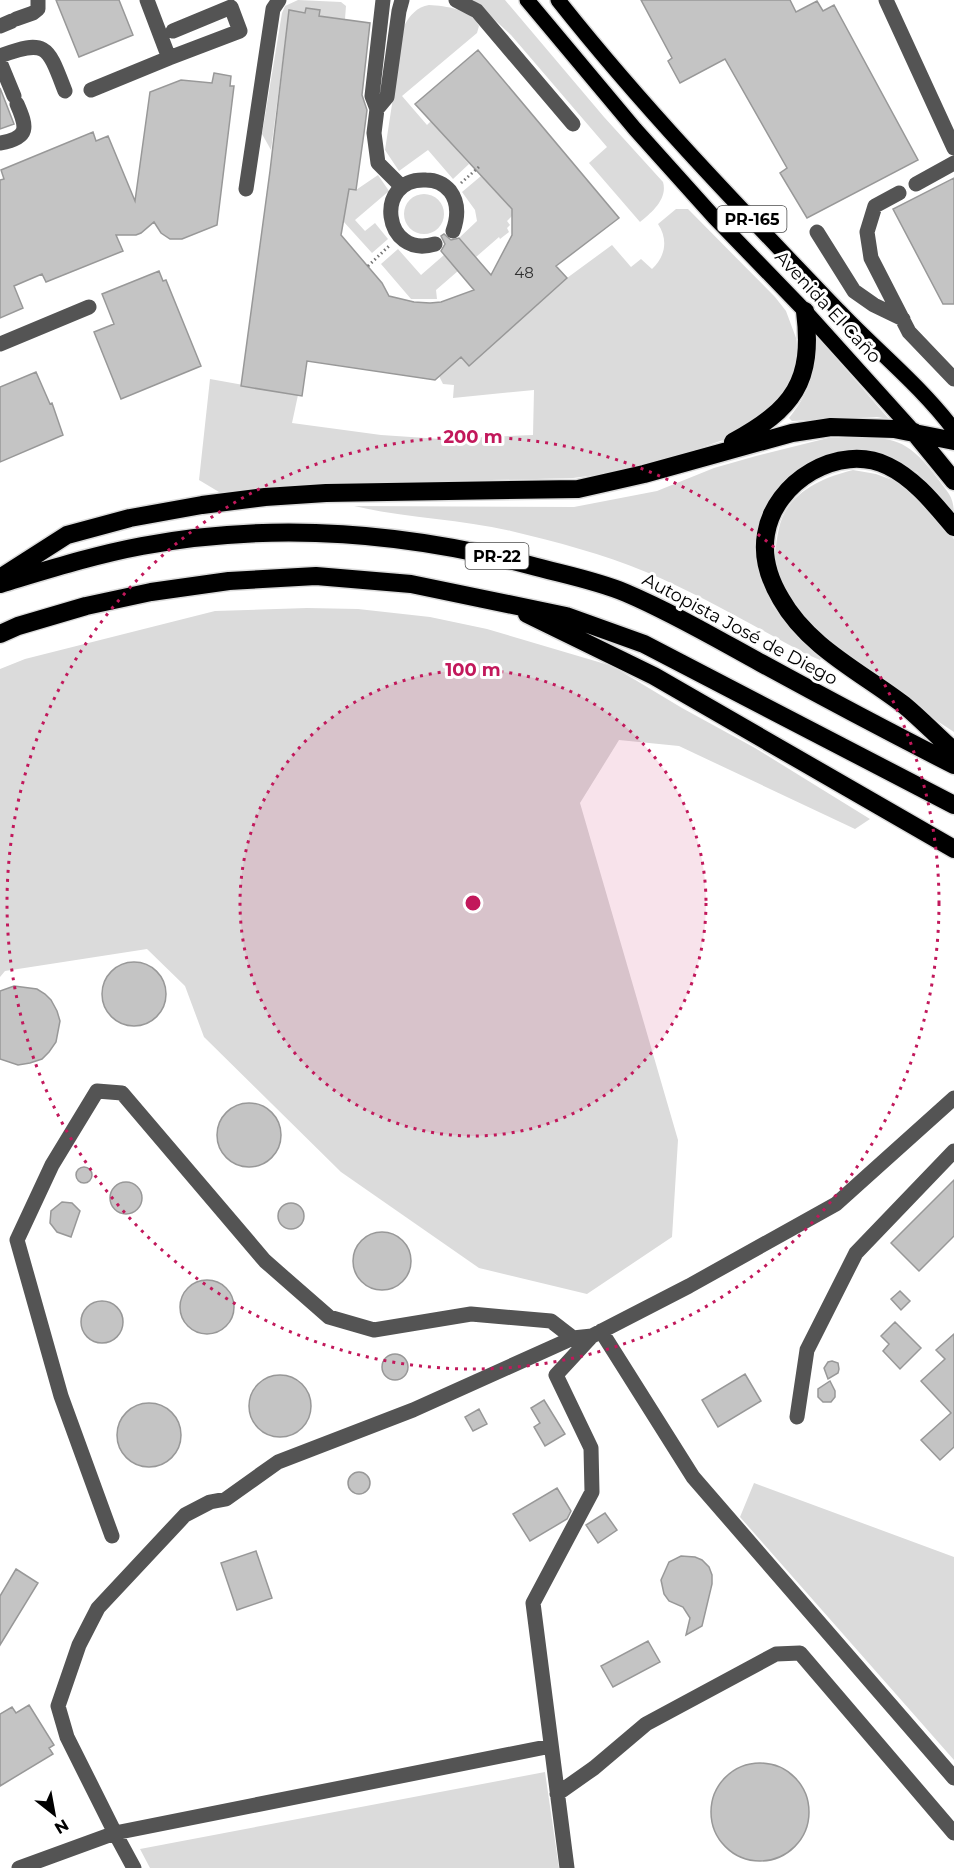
<svg xmlns="http://www.w3.org/2000/svg" width="954" height="1868" viewBox="0 0 954 1868" font-family="Montserrat,sans-serif">
<style>
.green{fill:#dbdbdb}
.building{fill:#c4c4c4;stroke:#989898;stroke-width:1.5}
.lines{fill:none;stroke-linecap:round;stroke-linejoin:round}
.major-casing{stroke:#dbdbdb;stroke-width:18}
.highway-casing{stroke:#dbdbdb;stroke-width:21}
.path{stroke:#767676;stroke-width:3;stroke-dasharray:1.5 3;stroke-linecap:butt}
.minor{stroke:#545454;stroke-width:15}
.major{stroke:#000;stroke-width:15}
.highway{stroke:#000;stroke-width:18}
.ring{fill:none;stroke:#c2185b;stroke-width:3;stroke-dasharray:3 6}
.labels{text-anchor:middle;dominant-baseline:central;stroke-width:6;stroke-linejoin:round;paint-order:stroke}
.number-label{font-size:15px;fill:#313131}
.shield{fill:#fff;stroke:#4c4c4c;stroke-width:1.5}
.shield-label{font-size:16px;font-weight:bold;fill:#000}
.street-label{font-size:18px;fill:#000;stroke:#fff}
.centre{fill:#c2185b;stroke:#fff;stroke-width:3}
.ring-label{font-size:18px;text-anchor:middle;font-weight:bold;fill:#c2185b;stroke:#fff;stroke-width:6;stroke-linejoin:round;paint-order:stroke}
</style>
<rect width="100%" height="100%" fill="#fff"/>
<!-- green -->
<path class="green" d="M298,0L341,2L346,6L345,19L319,16L320,10L306,8L305,13L289,11L271,150L262,134L282,13L285,6Z
M473,0H505L604,117L663,182C668,199 651,213 640,222L589,163L607,147L511,35Z
M429,5C446,6 471,9 479,26L477,33L402,96L427,125L431,121L469,164L453,179L428,150L399,171L385,150L404,26C410,15 417,7 429,5Z
M378,175L389,191L355,220L365,231L375,223L388,239L372,253L343,221L349,189L356,190Z
M481,176L512,209V216L507,221L510,225L507,228L509,232L500,239L499,237L476,257L459,238L477,221L475,210L462,192Z
M404 214a20 20 0 1 1 40 0a20 20 0 1 1-40 0Z
M676,209H688L775,297L786,311L796,338L798,358L797,370L786,395L732,437L668,459L633,470L573,478L336,484L224,495L199,480L210,379L298,395L292,423L381,435L441,439L533,435L534,390L453,398L454,385L443,384L439,376L461,357L469,366L567,278L612,245L631,267L641,259L652,269C666,256 668,239 658,224Z
M398,249L421,275L444,255L458,271L436,290L437,299H411L381,264Z
M815,334L889,419L877,417L792,421L789,418C813,388 814,371 815,334Z
M828,438C885,439 901,429 938,479C949,494 954,497 954,516L917,472L879,455L783,485L764,584L772,605L782,619L794,633L822,657L820,660L804,653C752,625 701,595 646,572C603,554 557,542 511,531C459,519 405,518 354,506L574,507L657,491L714,468L756,456Z
M853,470L876,474L906,485L954,539V732C924,713 896,693 868,672C833,647 799,623 780,582C773,565 775,546 779,528C787,493 821,478 853,470Z
M307,608L358,609L430,617L487,629L612,666L682,708L755,748L870,819L855,829L679,746L619,740L580,803L678,1140L672,1237L587,1294L479,1268L341,1172L204,1037L185,986L147,949L5,971L0,977V669L25,659L215,611Z
M754,1483L954,1557V1760L740,1517Z
M545,1772L559,1868H150L140,1849Z"/>
<!-- building -->
<path class="building" d="M56,0H119L133,35L79,57Z
M641,0H790L796,12L817,1L823,11L834,5L918,160L807,218L780,173L787,168L725,59L680,83L668,61L672,58Z
M306,8L320,10L319,16L370,23L362,95L367,110L364,133L356,190L349,189L341,235L382,283L389,296L414,302L430,303L441,302L474,290L441,251L445,244L441,236L444,234L451,240L459,238L491,275L512,235V209L415,104L478,50L619,218L556,266L567,278L469,366L461,357L435,380L307,361L302,396L241,386L270,171L289,10L305,13Z
M214,73L231,76L230,86H234L217,225L182,239H170L161,233L154,222L141,233L136,235H116L123,251L46,282L42,274L14,286L23,308L0,318V180L4,179L1,170L93,132L96,141L108,136L135,201L150,92L181,80L212,83Z
M0,88L14,124L0,129Z
M954,178V304H943L893,209Z
M159,271L163,281L166,280L201,366L121,399L94,332L114,324L102,294Z
M36,372L50,404L52,403L63,435L0,462V387Z
M102 994a32 32 0 1 1 64 0a32 32 0 1 1-64 0Z
M14,986L37,989L45,994L51,1000L57,1011L60,1021L56,1042L49,1052L42,1059L30,1063L18,1065L0,1059V991Z
M217 1135a32 32 0 1 1 64 0a32 32 0 1 1-64 0Z
M76 1175a8 8 0 1 1 16 0a8 8 0 1 1-16 0Z
M954,1180V1236L919,1271L891,1243Z
M110 1198a16 16 0 1 1 32 0a16 16 0 1 1-32 0Z
M62,1202L72,1203L80,1211L71,1237L57,1232L50,1223L51,1211Z
M278 1216a13 13 0 1 1 26 0a13 13 0 1 1-26 0Z
M353 1261a29 29 0 1 1 58 0a29 29 0 1 1-58 0Z
M180 1307a27 27 0 1 1 54 0a27 27 0 1 1-54 0Z
M900,1291L910,1301L901,1310L891,1299Z
M81 1322a21 21 0 1 1 42 0a21 21 0 1 1-42 0Z
M895,1322L921,1348L900,1369L883,1351L889,1344L881,1336Z
M954,1334V1447L940,1460L921,1440L951,1413L921,1381L945,1359L936,1350Z
M382 1367a13 13 0 1 1 26 0a13 13 0 1 1-26 0Z
M832,1361L838,1363L839,1369L838,1373L828,1379L824,1368L828,1362Z
M745,1374L761,1401L718,1427L702,1400Z
M249 1406a31 31 0 1 1 62 0a31 31 0 1 1-62 0Z
M830,1381L835,1391V1397L831,1402H823L818,1397V1389Z
M544,1400L565,1434L545,1446L534,1427L540,1423L531,1408Z
M117 1435a32 32 0 1 1 64 0a32 32 0 1 1-64 0Z
M479,1409L487,1424L473,1431L465,1417Z
M348 1483a11 11 0 1 1 22 0a11 11 0 1 1-22 0Z
M557,1488L571,1511L567,1519L530,1541L513,1514Z
M605,1513L617,1530L598,1543L586,1525Z
M256,1551L272,1598L237,1610L221,1563Z
M681,1556L695,1557L702,1560L709,1567L712,1575V1584L702,1626L686,1635L690,1618L683,1607L669,1601L664,1594L661,1580L669,1562Z
M16,1569L38,1583L0,1645V1596Z
M648,1641L660,1662L613,1687L601,1666Z
M29,1705L54,1745L49,1748L53,1754L0,1786V1714L12,1707L16,1713Z
M711 1812a49 49 0 1 1 98 0a49 49 0 1 1-98 0Z"/>
<g class="lines">
<defs>
<path id="major" d="M527,0L635,129L714,217L805,311L914,432
M558,0C645,110 743,211 840,312C877,351 921,386 954,430"/>
<path id="highway" d="M914,432L954,481
M733,442C793,409 814,382 805,311
M954,527C935,505 915,479 888,466C839,442 774,482 766,534C762,557 769,579 781,599C808,647 861,672 904,705C921,719 937,736 954,751
M0,578L67,535L130,518L202,505L265,497L326,493L578,489L644,474L792,433L831,427L894,429L954,441
M0,584C47,570 94,555 142,546C271,522 403,532 529,565C561,574 595,580 626,593C673,613 717,639 761,663C825,698 889,732 954,765
M527,614L654,676L954,849
M0,634L18,626L86,606L151,592L229,581L316,576L411,584L566,616L644,644L954,805"/>
</defs>
<!-- major casing -->
<use href="#major" class="major-casing"/>
<!-- highway casing -->
<use href="#highway" class="highway-casing"/>
<!-- path -->
<path class="path" d="M461,183L480,166
M368,266L389,246"/>
<!-- minor -->
<path class="minor" d="M383,0L372,96L377,109L374,133L378,163L402,187
M456,0L477,11L573,124
M886,0L954,148
M16,19L33,13L38,9V0
M0,26L12,21
M0,56C47,38 48,47 65,91
M169,58L240,31L231,7L173,31
M0,62L14,96
M91,90L169,58L147,0
M377,109L387,97L399,11L402,0
M0,143C30,138 27,127 17,104
M916,184L954,163
M246,189L273,9L279,0
M899,193L875,206L867,232L871,258L909,332L954,379
M817,232L854,291L874,305L903,319
M435,244C383,260 373,177 426,180C435,180 444,184 450,191C459,203 458,217 453,231
M0,344L89,307
M601,1331L693,1477L954,1778
M797,1417L807,1350L856,1253L954,1151
M112,1536L61,1396L17,1240L52,1165L97,1091L122,1093L265,1261L329,1317L374,1330L471,1314L551,1321L573,1338L592,1336
M557,1794L594,1768L646,1724L776,1654L800,1653L954,1833
M19,1868L115,1833L551,1746
M134,1868L115,1833L67,1737L58,1706L79,1645L98,1608L185,1515L210,1502L226,1499L278,1462L413,1410L573,1338
M567,1868L533,1603L592,1492L591,1448L556,1375L592,1336L689,1286L836,1204L954,1098"/>
<!-- major -->
<use href="#major" class="major"/>
<!-- highway -->
<use href="#highway" class="highway"/>
</g>
<!-- distance rings -->
<circle cx="473" cy="903" r="233" fill="#c2185b" fill-opacity=".12"/>
<g class="ring">
<circle cx="473" cy="903" r="233"/>
<circle cx="473" cy="903" r="466"/>
</g>
<g class="labels">
<!-- number labels -->
<g class="number-label">
<text x="524" y="272">48</text>
</g>
<!-- shield labels -->
<g class="shield">
<rect x="717.5" y="206" width="69" height="26" rx="4.5"/>
<rect x="465.5" y="543" width="63" height="26" rx="4.5"/>
</g>
<g class="shield-label">
<text x="752" y="219">PR-165</text>
<text x="497" y="556">PR-22</text>
</g>
<!-- street labels -->
<g class="street-label">
<text transform="translate(828 307) rotate(47)">Avenida El Caño</text>
<text transform="translate(740 629) rotate(28)">Autopista José de Diego</text>
</g>
</g>
<circle cx="473" cy="903" r="9" class="centre"/>
<g class="ring-label">
<text x="473" y="443">200 m</text>
<text x="473" y="676">100 m</text>
</g>
<!-- north arrow -->
<g transform="translate(54 1814) rotate(149)" stroke="#ffffff" stroke-width="4.5" paint-order="stroke">
<path d="M0-4.5L10 22L0 15L-10 22Z" fill="#000000"/>
<text y="-9" font-size="16" font-weight="bold" text-anchor="middle" fill="#000000">N</text>
</g>
</svg>
